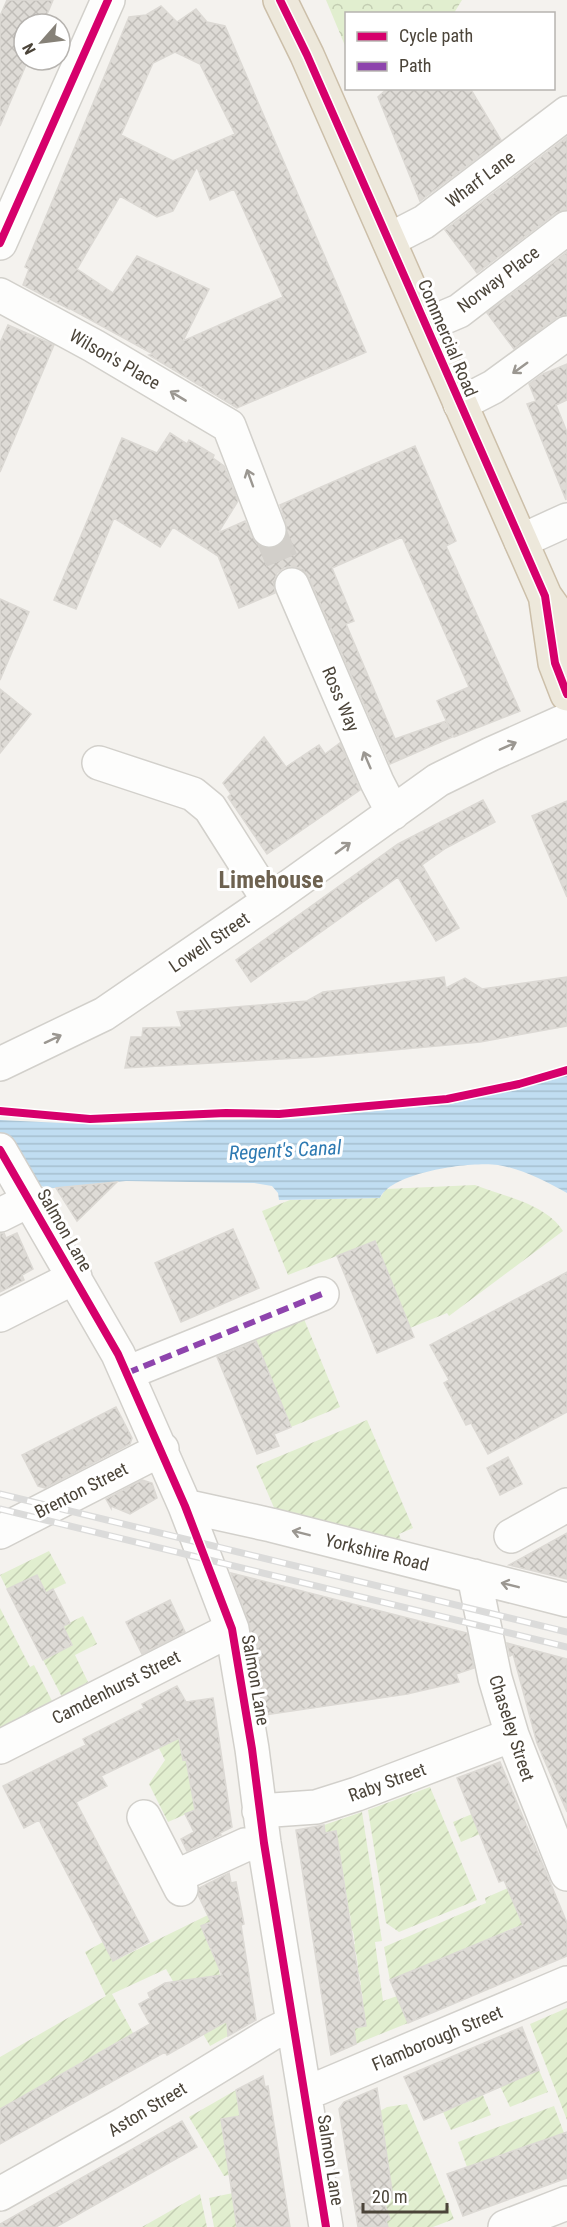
<svg xmlns="http://www.w3.org/2000/svg" width="567" height="2227" viewBox="0 0 567 2227" font-family="'Roboto Condensed',sans-serif">
<style>
.park{fill:url(#park-crowns)}
.garden{fill:url(#garden-furrows)}
.water{fill:url(#water-rules)}
.building{fill:url(#building-cross-hatch);stroke:#dcd9d4;stroke-width:1.5;fill-rule:evenodd}
.lines{fill:none;stroke-linecap:round;stroke-linejoin:round}
.minor-tunnel{stroke:#d2cfca;stroke-width:33;stroke-dasharray:33 16;stroke-linecap:butt}
.minor-casing{stroke:#d2d0cb;stroke-width:36}
.highway-casing{stroke:#ccbfa9;stroke-width:36}
.minor{stroke:#fdfdfc;stroke-width:33}
.highway{stroke:#ede8db;stroke-width:33}
.rail-casing{stroke:#dbdbda;stroke-width:7}
.rail{stroke:#fff;stroke-width:4.5;stroke-dasharray:14;stroke-linecap:butt}
.quiet{stroke:#8e44ad;stroke-width:6;stroke-dasharray:12 6;stroke-linecap:butt}
.cycleway-casing{stroke:#fff;stroke-width:11}
.cycleway{stroke:#d6006c;stroke-width:8}
.oneway{stroke:#9b9791}
.labels{text-anchor:middle;dominant-baseline:central;stroke-width:6;stroke-linejoin:round;paint-order:stroke}
.street-label{font-size:18px;fill:#4b4439;stroke:#fff}
.water-label{font-size:20px;font-style:italic;fill:#2e7ab2;stroke:#fff}
.district-label{font-size:24px;font-weight:bold;fill:#6e6250;stroke:#fff}
</style>
<defs>
<pattern id="park-crowns" width="20" height="18" patternUnits="userSpaceOnUse" patternTransform="scale(1.5)"><rect width="20" height="18" fill="#e1eecf"/><path d="M2 6a3 3 0 1 1 6 0M12 15a3 3 0 1 1 6 0" fill="none" stroke="#c3cdb2"/></pattern>
<pattern id="garden-furrows" width="10" height="10" patternUnits="userSpaceOnUse" patternTransform="scale(1.5)"><rect width="10" height="10" fill="#e1eecf"/><path d="M-1 1l2-2M0 10L10 0M9 11l2-2" fill="none" stroke="#c3cdb2"/></pattern>
<pattern id="water-rules" width="6" height="5" patternUnits="userSpaceOnUse" patternTransform="scale(1.5)"><rect width="6" height="5" fill="#c0ddf1"/><path d="M0 2.5h6" fill="none" stroke="#a6bfcf"/></pattern>
<pattern id="building-cross-hatch" width="8" height="8" patternUnits="userSpaceOnUse" patternTransform="scale(1.5)"><rect width="8" height="8" fill="#dedbd6"/><path d="M0 0l8 8M0 8l8-8" fill="none" stroke="#c0bdb8"/></pattern>
</defs>
<rect width="100%" height="100%" fill="#f4f2ee"/>
<!-- park -->
<path class="park" d="M326,0H462L454,13L346,14V48Z"/>
<!-- garden -->
<path class="garden" d="M475,1185C503,1196 546,1204 563,1231L449,1316L447,1313L410,1328L375,1241L288,1275L262,1211L290,1200L380,1198L386,1189Z
M304,1319L340,1407L291,1427L255,1339Z
M367,1420L413,1528L399,1534L402,1543L275,1510L256,1466Z
M49,1551L66,1583L46,1593L37,1575L7,1589L0,1575Z
M0,1608L30,1667L34,1665L52,1701L0,1729Z
M83,1616L97,1644L75,1655L88,1682L62,1697L43,1660L72,1645L63,1626Z
M176,1715L183,1760L192,1758L195,1810L168,1822L149,1784L165,1760L149,1729Z
M430,1787L477,1900L399,1932L386,1923L368,1810Z
M362,1812L382,1941L375,1942L383,2001L397,1996L408,2023L356,2044L354,2028L366,2026L364,2014L351,2007L363,2004L362,1992L348,1994L347,1987L361,1985L359,1973L346,1975L345,1968L358,1966L356,1952L342,1954L341,1947L355,1944L353,1931L339,1934L338,1926L351,1924L350,1913L336,1915L335,1907L348,1905L346,1892L333,1894L331,1888L345,1885L343,1873L330,1875L341,1864L339,1852L327,1854L326,1845L338,1843L336,1832L325,1833L324,1825Z
M472,1814L494,1828L461,1842L453,1822Z
M508,1888L528,1938L522,1940L516,1927L504,1932L509,1946L503,1949L498,1935L486,1940L491,1954L479,1943L390,1981L384,1947L486,1903L485,1898Z
M210,1914L213,1921L201,1926L210,1949L215,1947L220,1975L198,1979L224,1999L228,2036L210,2046L166,1969L112,1994L133,2033L0,2109V2057L106,1996L85,1952L103,1942L114,1961Z
M567,2008V2120L530,2024Z
M539,2070L548,2092L510,2107L500,2086Z
M476,2078L491,2115L451,2130L443,2112L453,2108L447,2092L455,2088L462,2104L472,2100L465,2083Z
M236,2090L240,2116L221,2119L226,2153L248,2171L224,2176L189,2117Z
M407,2104L454,2219L433,2227H388L386,2221L390,2219L380,2200L393,2198L380,2111L387,2107Z
M554,2106L564,2133L550,2138L555,2154L544,2158L538,2142L525,2146L531,2163L521,2167L514,2150L505,2153L511,2170L502,2174L496,2157L467,2167L458,2142Z
M233,2193L257,2227H214L209,2198Z
M200,2194L207,2227H142Z"/>
<!-- water -->
<path class="water" d="M567,1075V1193C545,1181 522,1169 498,1165C472,1161 391,1172 380,1198L279,1200L278,1193L272,1186L254,1183L126,1181L53,1188L0,1180V1120L103,1125L208,1120L292,1119L451,1104Z"/>
<!-- building -->
<path class="building" d="M7,0H53L43,24H24V60H28L0,126V16Z
M161,6L177,22L196,9L207,22L225,26L366,352L237,408L149,355L153,354L69,308V309L23,285L29,269L25,267L129,17L146,15ZM175,52L200,64L235,134L173,161L121,135L153,63ZM197,167L210,200L234,189L283,297L183,341L209,289L137,256L113,293L77,269L120,196L157,217L173,211Z
M388,88H470L501,140L420,201L378,97Z
M567,137V210L556,213L477,273L445,230Z
M567,252V315L556,318L514,349L487,313Z
M8,325L54,345L0,472V343Z
M567,364V400L556,405L567,432L566,500L527,404L536,401L529,384L543,374Z
M170,433L187,444L189,440L214,455L213,458L224,466L238,501L218,533L245,521L257,544L267,549L275,548L283,542L287,533L286,523L280,505L415,446L456,541L446,546L520,711L454,737L437,701L469,687L402,537L332,568L354,621L346,624L395,739L446,721L452,737L390,764L309,578L303,570L294,566L284,568L277,573L274,582L275,593L239,608L218,556L173,527L160,547L114,518L76,609L54,600L122,438L157,453Z
M0,599L29,612L0,680Z
M0,689L31,714L0,753Z
M264,737L286,767L319,745L325,754L340,743L360,790L267,854L228,797L231,794L223,783Z
M483,800L495,822L446,848L422,865L459,928L436,941L398,877L251,982L236,960L398,844Z
M567,801V897L532,816Z
M444,977L446,988L465,978L482,989L567,977V1026L480,1042L317,1057L125,1068L131,1037H142L143,1028L182,1027L177,1012L307,1001L323,992Z
M117,1182L77,1221L56,1188Z
M233,1229L259,1288L181,1322L155,1263Z
M4,1233L6,1238L17,1233L33,1269L22,1275L24,1280L0,1292V1234Z
M375,1241L414,1337L377,1353L337,1256Z
M567,1272V1412L488,1454L471,1423L466,1425L444,1383L449,1380L430,1345Z
M256,1341L291,1427L274,1434L279,1446L257,1454L217,1357Z
M116,1407L132,1438L130,1444L45,1488L38,1486L22,1455Z
M508,1457L522,1484L500,1495L487,1468Z
M142,1480L152,1483L157,1498L130,1514L111,1506V1508L106,1499Z
M567,1533V1579L509,1565Z
M231,1573L467,1633L474,1668L456,1674L459,1682L407,1694L265,1715L250,1626Z
M37,1575L46,1593L53,1589L70,1623L63,1626L72,1645L43,1660L7,1589Z
M170,1600L185,1632L142,1654L126,1622Z
M507,1643L567,1659V1812L537,1743L513,1654L510,1656Z
M177,1686L186,1702L213,1698L232,1827L220,1833L221,1835L187,1851L181,1839L194,1832L185,1814L195,1810L186,1759L183,1760L179,1738L101,1776L107,1786L76,1802L149,1942L113,1961L39,1820L24,1828L3,1786L86,1745L83,1739L144,1708L142,1704Z
M500,1762L567,1923V1956L408,2023L390,1980L523,1925L504,1880L499,1882L457,1778Z
M324,1825L325,1833L336,1831L366,2026L354,2028L356,2044L331,2055L296,1830Z
M229,1873L231,1883L236,1882L244,1924L241,1925L256,2020L228,2036L227,2021L167,2055L165,2052L0,2144V2109L150,2024L139,2004L150,1998L148,1993L165,1983L222,1975L201,1926L211,1922L198,1895L199,1888Z
M522,2027L539,2070L424,2120L404,2077Z
M263,2076L265,2087L268,2086L290,2227H237L221,2119L240,2116L236,2090Z
M377,2088L393,2198L383,2199L390,2219L386,2221L388,2227H358L339,2109L344,2102Z
M182,2121L197,2147L56,2227H0V2224Z
M567,2132V2178L463,2216L447,2174Z"/>
<g class="lines">
<!-- minor-tunnel -->
<path class="minor-tunnel" d="M269,530L292,585"/>
<defs>
<path id="minor" d="M389,240L424,222L567,113
M0,243L108,0
M0,295L94,346L229,426L269,530
M426,325L459,311L567,228
M460,404L493,387L567,333
M521,541L567,520
M292,585L377,782L393,813
M99,763L193,794L210,808L269,901
M0,1064L104,1014L269,901L438,780L491,754L567,720
M0,1150L118,1354L185,1506L232,1629L252,1749L264,1843L326,2227
M0,1215L30,1200
M0,1315L75,1277
M127,1373L322,1294
M185,1506L271,1525L567,1600
M0,1532L162,1449
M511,1536L567,1505
M474,1576L495,1678L512,1735L567,1874
M0,1747L232,1629
M259,1811L316,1807L357,1794L512,1735
M144,1817L181,1889
M175,1877L245,1845L264,1843
M305,2090L319,2088L567,1983
M0,2194L124,2124L271,2034L293,2023
M505,2227L567,2203"/>
<path id="highway" d="M280,0L307,55L545,596L567,627
M546,601L555,663L567,694"/>
</defs>
<!-- minor casing -->
<use href="#minor" class="minor-casing"/>
<!-- highway casing -->
<use href="#highway" class="highway-casing"/>
<!-- minor -->
<use href="#minor" class="minor"/>
<!-- highway -->
<use href="#highway" class="highway"/>
<defs>
<path id="rail" d="M0,1494L567,1632
M0,1509L567,1647"/>
</defs>
<!-- rail casing -->
<use href="#rail" class="rail-casing"/>
<!-- rail -->
<use href="#rail" class="rail"/>
<!-- quiet -->
<path class="quiet" d="M127,1373L322,1294"/>
<defs>
<path id="cycleway" d="M280,0L307,55L545,596L555,663L567,694
M0,243L108,0
M0,1111L90,1119L226,1113L279,1114L447,1099L519,1084L567,1070
M0,1150L118,1354L185,1506L232,1629L252,1749L264,1843L326,2227"/>
</defs>
<!-- cycleway casing -->
<use href="#cycleway" class="cycleway-casing"/>
<!-- cycleway -->
<use href="#cycleway" class="cycleway"/>
</g>
<!-- one-way arrows -->
<defs><path id="oneway-shaft" d="M-6 0H5M1.5-3L5.5 0L1.5 3" fill="none" stroke-width="1.6" stroke-linecap="round" stroke-linejoin="round" transform="scale(1.5)"/></defs>
<g class="oneway">
<use href="#oneway-shaft" transform="translate(520 368) rotate(144)"/>
<use href="#oneway-shaft" transform="translate(178 396) rotate(-149)"/>
<use href="#oneway-shaft" transform="translate(250 478) rotate(-110)"/>
<use href="#oneway-shaft" transform="translate(508 746) rotate(-24)"/>
<use href="#oneway-shaft" transform="translate(367 760) rotate(-113)"/>
<use href="#oneway-shaft" transform="translate(343 848) rotate(-36)"/>
<use href="#oneway-shaft" transform="translate(53 1039) rotate(-25)"/>
<use href="#oneway-shaft" transform="translate(301 1533) rotate(-166)"/>
<use href="#oneway-shaft" transform="translate(510 1585) rotate(-166)"/>
</g>
<g class="labels">
<!-- street labels -->
<g class="street-label">
<text transform="translate(480 179) rotate(-37)">Wharf Lane</text>
<text transform="translate(498 279) rotate(-37)">Norway Place</text>
<text transform="translate(448 338) rotate(67)">Commercial Road</text>
<text transform="translate(115 359) rotate(30)">Wilson's Place</text>
<text transform="translate(341 699) rotate(67)">Ross Way</text>
<text transform="translate(209 942) rotate(-34)">Lowell Street</text>
<text transform="translate(65 1230) rotate(60)">Salmon Lane</text>
<text transform="translate(81 1490) rotate(-27)">Brenton Street</text>
<text transform="translate(377 1552) rotate(14)">Yorkshire Road</text>
<text transform="translate(256 1680) rotate(80)">Salmon Lane</text>
<text transform="translate(116 1687) rotate(-27)">Camdenhurst Street</text>
<text transform="translate(512 1728) rotate(72)">Chaseley Street</text>
<text transform="translate(387 1782) rotate(-20)">Raby Street</text>
<text transform="translate(437 2038) rotate(-23)">Flamborough Street</text>
<text transform="translate(147 2109) rotate(-31)">Aston Street</text>
<text transform="translate(331 2160) rotate(81)">Salmon Lane</text>
</g>
<!-- water labels -->
<g class="water-label">
<text transform="translate(285 1150) rotate(-3)">Regent's Canal</text>
</g>
<!-- district labels -->
<g class="district-label">
<text x="271" y="880">Limehouse</text>
</g>
</g>
<!-- legend -->
<rect x="345" y="12" width="210" height="78" fill="#ffffff" stroke="#b7b4b0" stroke-width="1.5"/>
<rect x="357" y="32" width="30" height="9" fill="#d6006c" stroke="#b7b4b0" stroke-width="1.5"/>
<text x="399" y="42" font-size="18" fill="#4b4439">Cycle path</text>
<rect x="357" y="62" width="30" height="9" fill="#8e44ad" stroke="#b7b4b0" stroke-width="1.5"/>
<text x="399" y="72" font-size="18" fill="#4b4439">Path</text>
<!-- north arrow -->
<g transform="translate(42 42) rotate(242)"><circle r="28" fill="#ffffff" stroke="#b7b4b0" stroke-width="1.5"/>
<path d="M0-4.5L10 22L0 15L-10 22Z" fill="#868178"/>
<text y="-9" font-size="16" font-weight="bold" text-anchor="middle" fill="#4b4439">N</text>
</g>
<!-- scale -->
<path d="M363 2203v9h84v-9" fill="none" stroke="#4b4439" stroke-width="3"/>
<text x="372" y="2203" font-size="18" fill="#4b4439" stroke="#ffffff" stroke-width="4.5" paint-order="stroke">20 m</text>
</svg>
